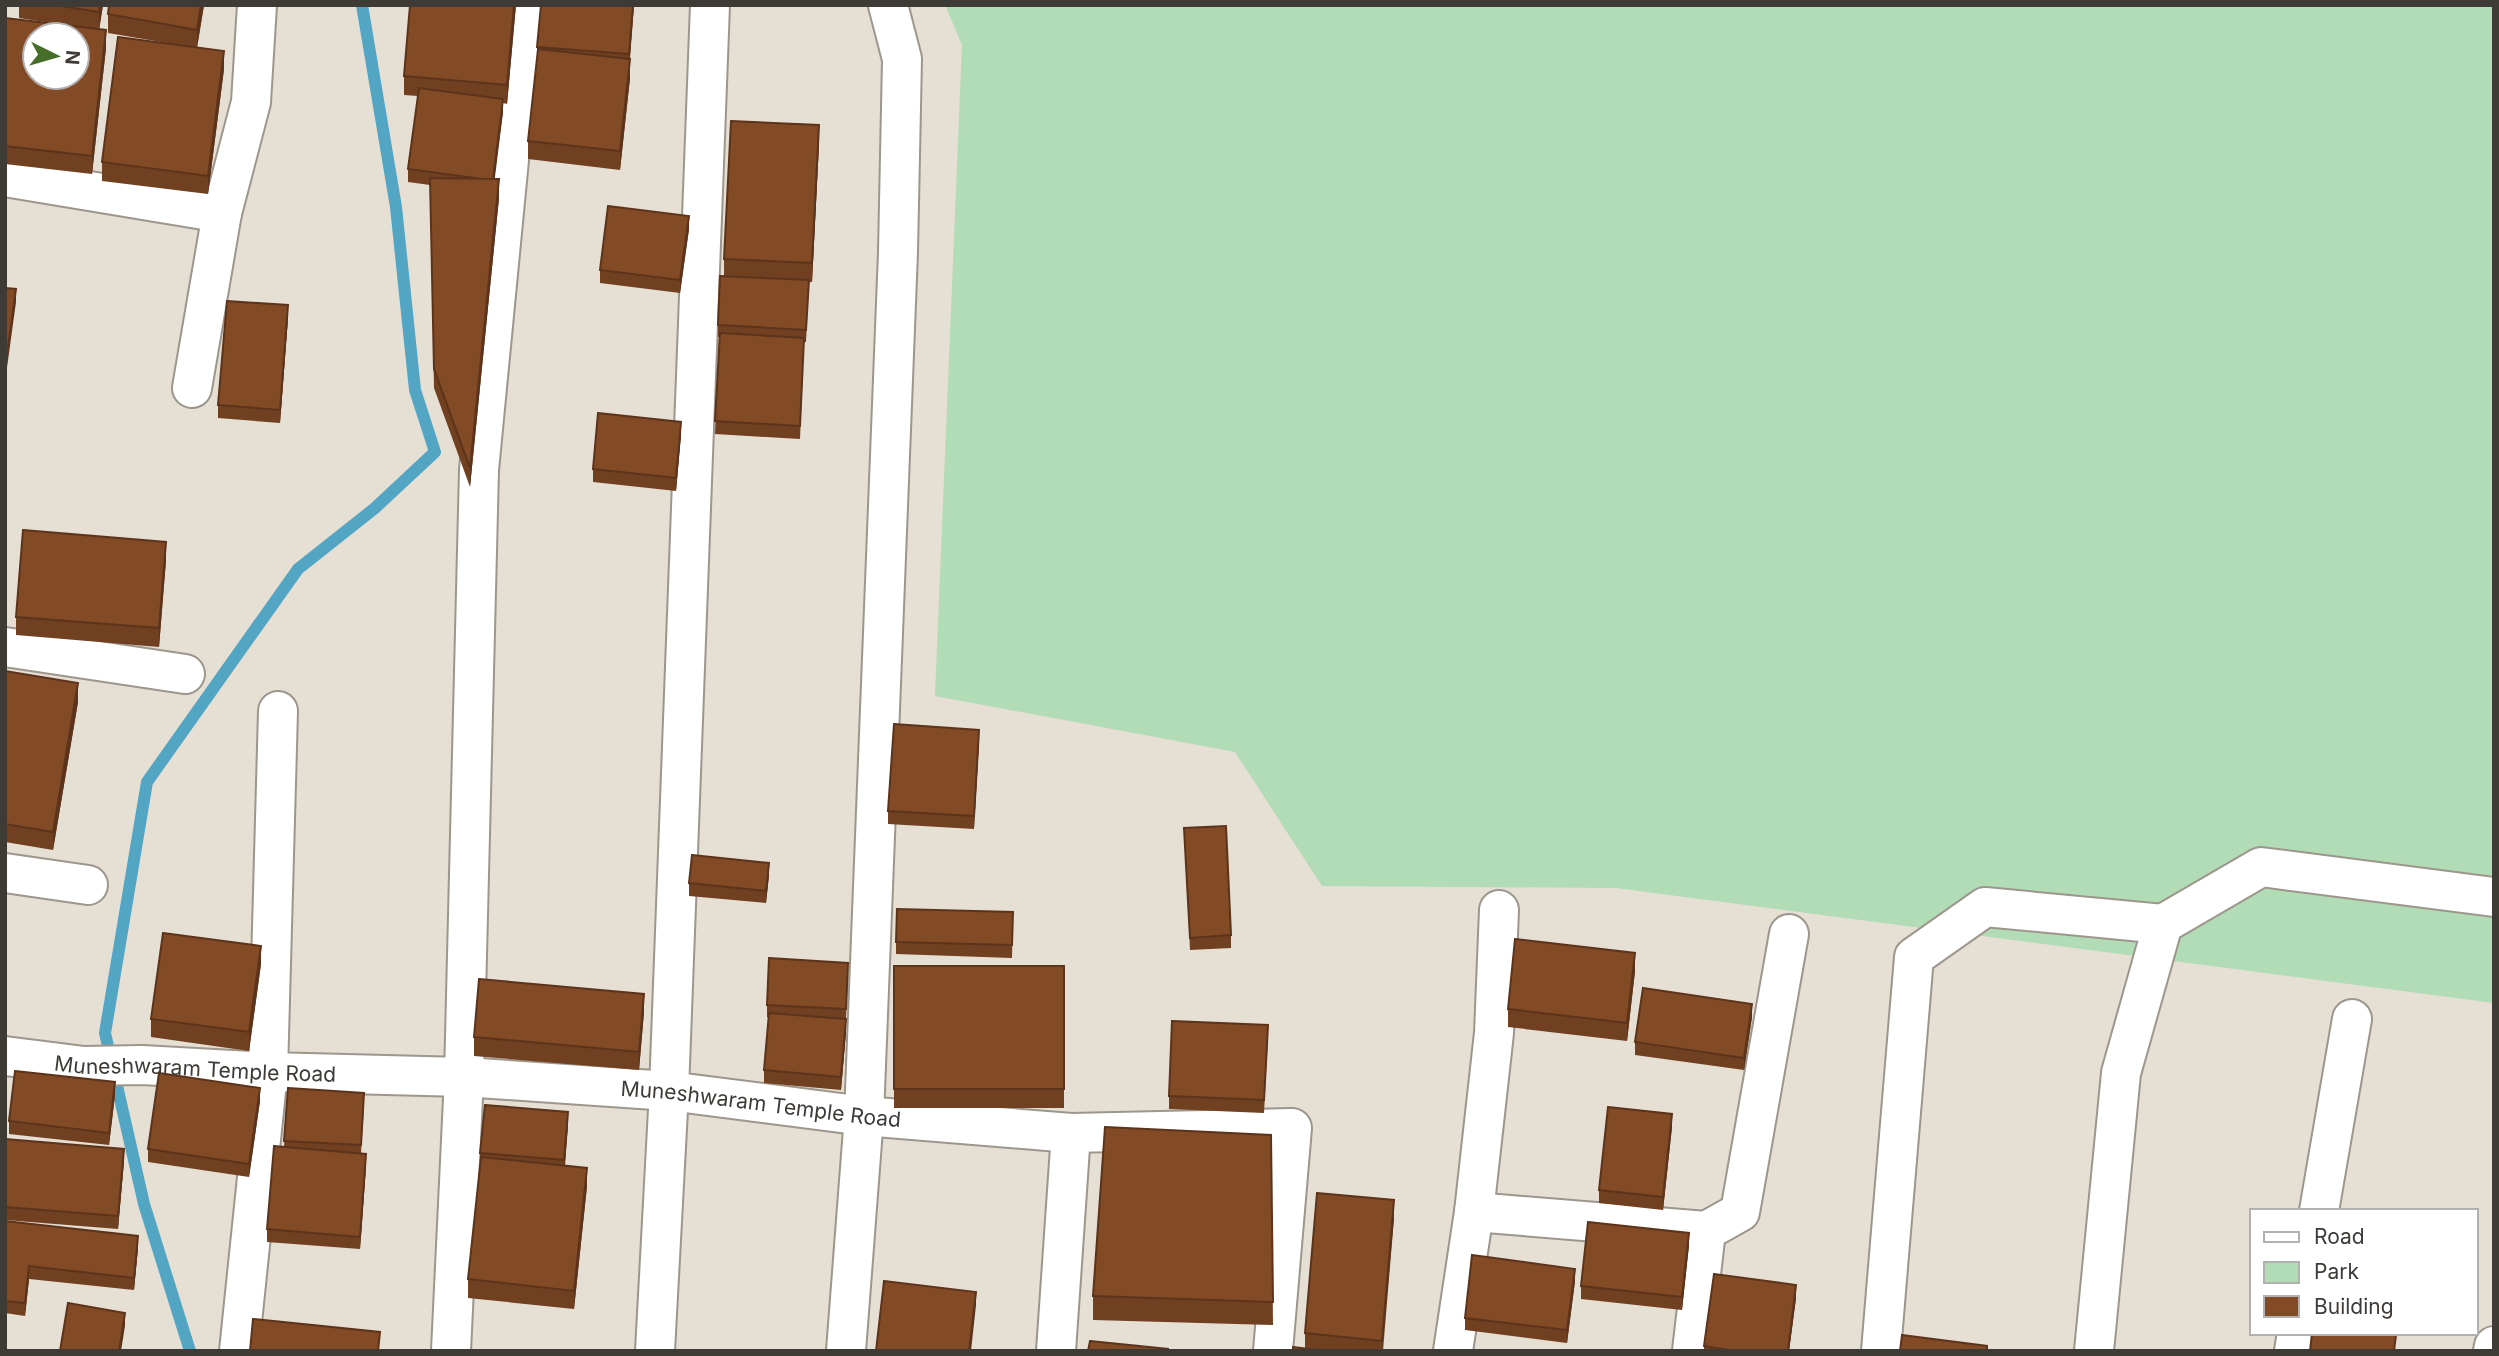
<svg xmlns="http://www.w3.org/2000/svg" width="2499" height="1356" viewBox="0 0 2499 1356" font-family="Inter,sans-serif">
<style>
.green{fill:#b2dcb5}
.lines{fill:none;stroke-linecap:round;stroke-linejoin:round}
.stream{stroke:#53a5c4;stroke-width:12}
.minor-casing{stroke:#9d968c;stroke-width:42}
.minor{stroke:#fff;stroke-width:38}
.wall{fill:#714021}
.shaded-wall{fill:#5c341b}
.building{fill:#834a26;stroke:#5c341b;stroke-width:2;fill-rule:evenodd}
.labels{text-anchor:middle;dominant-baseline:central;stroke-width:7;stroke-linejoin:round;paint-order:stroke}
.street-label{font-size:21px;fill:#3e3b37;stroke:#fff}
</style>
<rect width="100%" height="100%" fill="#e6dfd4"/>
<!-- green -->
<path class="green" d="M945,5H2494V1003L1616,888L1322,886L1235,752L935,696L962,45Z"/>
<g class="lines">
<!-- stream -->
<path class="stream" d="M190,1351L144,1204L105,1033L147,782L298,569L375,508L435,452L415,390L396,207L362,5"/>
<defs>
<g id="minor">
<path d="M5,177L222,213L251,102L257,5"/>
<path d="M192,388L222,213"/>
<path d="M5,647L185,674"/>
<path d="M5,873L88,885"/>
<path id="s1" d="M5,1056L84,1066L142,1065L268,1072L464,1077L669,1091L864,1116L1071,1133L1292,1128L1273,1351"/>
<path d="M2319,1211L2352,1019"/>
<path d="M1474,1212L1706,1231"/>
<path d="M239,1351L268,1072L278,711"/>
<path d="M451,1351L464,1077L479,470L524,5"/>
<path d="M655,1351L669,1091L710,5"/>
<path d="M846,1351L864,1116L898,252L902,59L888,5"/>
<path d="M1056,1351L1071,1133"/>
<path d="M1453,1351L1474,1212L1494,1033L1499,910"/>
<path d="M1692,1351L1706,1231L1740,1212L1789,934"/>
<path d="M1881,1351L1914,957L1985,907L2163,924"/>
<path d="M2094,1351L2121,1073L2163,924L2261,867L2494,897"/>
<path d="M2294,1351L2297,1333"/>
<path d="M2493,1351L2494,1346"/>
</g>
</defs>
<!-- minor casing -->
<use href="#minor" class="minor-casing"/>
<!-- minor -->
<use href="#minor" class="minor"/>
</g>
<!-- wall -->
<path class="wall" d="M19,5H103L99,29L106,48L92,174L5,164V18L57,24L19,18Z
M109,5H204L197,47L224,69L208,194L102,181V162L173,44L108,33V14Z
M516,5L507,104L503,103V112L494,179L499,198L470,487L434,388L430,185L408,182V169L418,96L404,95V76Z
M634,5L630,59V78L620,170L528,159V141L537,56V47Z
M819,143L812,282H809L806,342H804L800,439L715,434L719,337H718V325L724,276V259Z
M689,229L680,293L600,283V270Z
M288,318L280,423L218,418V405Z
M681,435L676,491L593,482V469Z
M166,560L159,647L16,635V617Z
M5,671L78,702L53,850L5,842Z
M979,742L974,829L888,824V811Z
M1184,828L1231,935V948L1190,950Z
M769,875L766,903L689,896V883Z
M1013,912L1012,958L896,954V942Z
M261,964L249,1051L151,1037V1019Z
M894,966H1064V1108H894Z
M1635,971L1627,1041L1508,1027V1009Z
M848,976L846,1019V1032L841,1090L764,1083V1070L769,1018L767,1017V1005Z
M644,1012L639,1070L474,1056V1037Z
M1752,1017L1744,1070L1635,1055V1042Z
M1268,1038L1264,1113L1169,1109V1096Z
M288,1088L364,1106L361,1153L366,1166L360,1249L267,1242V1229L284,1147Z
M115,1095L109,1145L9,1134V1121Z
M260,1101L249,1177L148,1162V1149Z
M568,1125L565,1166L587,1186L574,1309L468,1298V1279L480,1163V1153Z
M1672,1127L1663,1210L1599,1203V1190Z
M1271,1135L1273,1325L1093,1320V1296Z
M5,1139L124,1161L118,1229L5,1220Z
M1394,1218L1383,1351H1293L1305,1348V1333Z
M5,1221L138,1248L134,1290L29,1279L25,1316L5,1313Z
M1689,1245L1682,1310L1581,1299V1286Z
M1575,1281L1567,1343L1465,1330V1318Z
M1796,1298L1789,1351H1704V1346Z"/>
<!-- shaded-wall -->
<path class="shaded-wall" d="M100,5H103L99,31V12Z
M201,5H204L197,48V30Z
M514,5H516L507,104V85Z
M633,5H634L629,66V54Z
M106,30V48L92,174V156Z
M224,51V69L208,194V176Z
M630,59V78L620,170V151Z
M503,99V112L493,193V180Z
M819,125V143L812,282V263Z
M499,179V198L470,487V468Z
M689,216V229L680,293V280Z
M16,289V302L5,382V369Z
M288,305V318L280,423V410Z
M681,422V435L676,491V478Z
M166,542V560L159,647V628Z
M78,683V702L53,850V832Z
M979,730V742L974,829V816Z
M769,863V875L766,903V891Z
M261,946V964L249,1051V1032Z
M1635,953V971L1627,1041V1023Z
M644,994V1012L639,1070V1052Z
M1752,1004V1017L1744,1070V1058Z
M846,1019V1032L841,1090V1077Z
M115,1082V1095L109,1145V1133Z
M260,1088V1101L249,1177V1164Z
M568,1112V1125L564,1173V1160Z
M1672,1114V1127L1663,1210V1197Z
M124,1149V1161L118,1229V1216Z
M366,1154V1166L360,1249V1237Z
M587,1168V1186L574,1309V1291Z
M1394,1200V1218L1382,1351V1341Z
M1689,1233V1245L1682,1310V1297Z
M138,1236V1248L134,1290V1278Z
M29,1266V1279L25,1316V1303Z
M1575,1269V1281L1567,1343V1330Z
M1796,1285V1298L1789,1351H1788Z
M976,1292V1305L971,1351H969Z
M125,1313V1326L121,1351H119Z"/>
<!-- building -->
<path class="building" d="M55,5H100L99,12Z
M109,5H201L197,30L108,14Z
M410,5H514L507,85L404,76Z
M541,5H633L629,54L537,47Z
M5,18L106,30L92,156L5,146ZM35,35H77V77H35Z
M118,37L224,51L208,176L102,162Z
M538,49L630,59L620,151L528,141Z
M419,88L503,99L493,179H482L408,169Z
M731,121L819,125L812,263L724,259Z
M430,178L499,179L470,468L434,369Z
M608,206L689,216L680,280L600,270Z
M720,276L809,280L806,330L718,325Z
M5,288L16,289L5,369Z
M227,301L288,305L280,410L218,405Z
M720,333L804,338L800,426L715,421Z
M598,413L681,422L676,478L593,469Z
M23,530L166,542L159,628L16,617Z
M5,671L78,683L53,832L5,824Z
M894,724L979,730L974,816L888,811Z
M1226,826L1231,935L1190,938L1184,828Z
M692,855L769,863L766,891L689,883Z
M897,909L1013,912L1012,945L896,942Z
M163,933L261,946L249,1032L151,1019Z
M1515,939L1635,953L1627,1023L1508,1009Z
M769,958L848,963L846,1009L767,1005Z
M894,966H1064V1089H894Z
M479,979L644,994L639,1052L474,1037Z
M1643,988L1752,1004L1744,1058L1635,1042Z
M769,1013L846,1019L841,1077L764,1070Z
M1172,1021L1268,1025L1264,1100L1169,1096Z
M15,1071L115,1082L109,1133L9,1121Z
M159,1073L260,1088L249,1164L148,1149Z
M288,1088L364,1093L361,1145L284,1141Z
M485,1105L568,1112L564,1160L480,1153Z
M1608,1107L1672,1114L1663,1197L1599,1190Z
M1105,1127L1271,1135L1273,1302L1093,1296Z
M5,1139L124,1149L118,1216L5,1207Z
M274,1146L366,1154L360,1237L267,1229Z
M481,1157L587,1168L574,1291L468,1279Z
M1317,1193L1394,1200L1382,1341L1305,1333Z
M5,1221L138,1236L134,1278L29,1266L25,1303L5,1301Z
M1588,1222L1689,1233L1682,1297L1581,1286Z
M1472,1255L1575,1269L1567,1330L1465,1318Z
M1714,1274L1796,1285L1788,1351H1735L1704,1346Z
M884,1281L976,1292L969,1351H876Z
M68,1303L125,1313L119,1351H60Z
M253,1319L380,1332L378,1351H250Z
M2312,1333H2377L2396,1335L2394,1351H2310Z
M1902,1335L1987,1346V1351H1900Z
M1090,1341L1168,1349V1351H1088Z
M1293,1347L1326,1351H1293Z"/>
<g class="labels">
<!-- street labels -->
<g class="street-label">
<text stroke="none"><textPath href="#s1" startOffset="191">Muneshwaram Temple Road</textPath></text>
<text stroke="none"><textPath href="#s1" startOffset="758">Muneshwaram Temple Road</textPath></text>
</g>
</g>
<!-- border -->
<rect width="2499" height="1356" fill="none" stroke="#3e3b37" stroke-width="14"/>
<!-- legend -->
<rect x="2250" y="1209" width="228" height="126" fill="#ffffff" stroke="#b2b1af" stroke-width="2"/>
<rect x="2264" y="1232" width="35" height="10" fill="#ffffff" stroke="#b2b1af" stroke-width="2"/>
<text x="2314" y="1244" font-size="21" fill="#3e3b37">Road</text>
<rect x="2264" y="1262" width="35" height="21" fill="#b2dcb5" stroke="#b2b1af" stroke-width="2"/>
<text x="2314" y="1279" font-size="21" fill="#3e3b37">Park</text>
<rect x="2264" y="1296" width="35" height="21" fill="#834a26" stroke="#b2b1af" stroke-width="2"/>
<text x="2314" y="1314" font-size="21" fill="#3e3b37">Building</text>
<!-- north arrow -->
<g transform="translate(56 56) rotate(95)"><circle r="33" fill="#ffffff" stroke="#b2b1af" stroke-width="2"/>
<path d="M0-5L12 26L0 18L-12 26Z" fill="#466e29"/>
<text y="-10" font-size="19" font-weight="bold" text-anchor="middle" fill="#3e3b37">N</text>
</g>
</svg>
